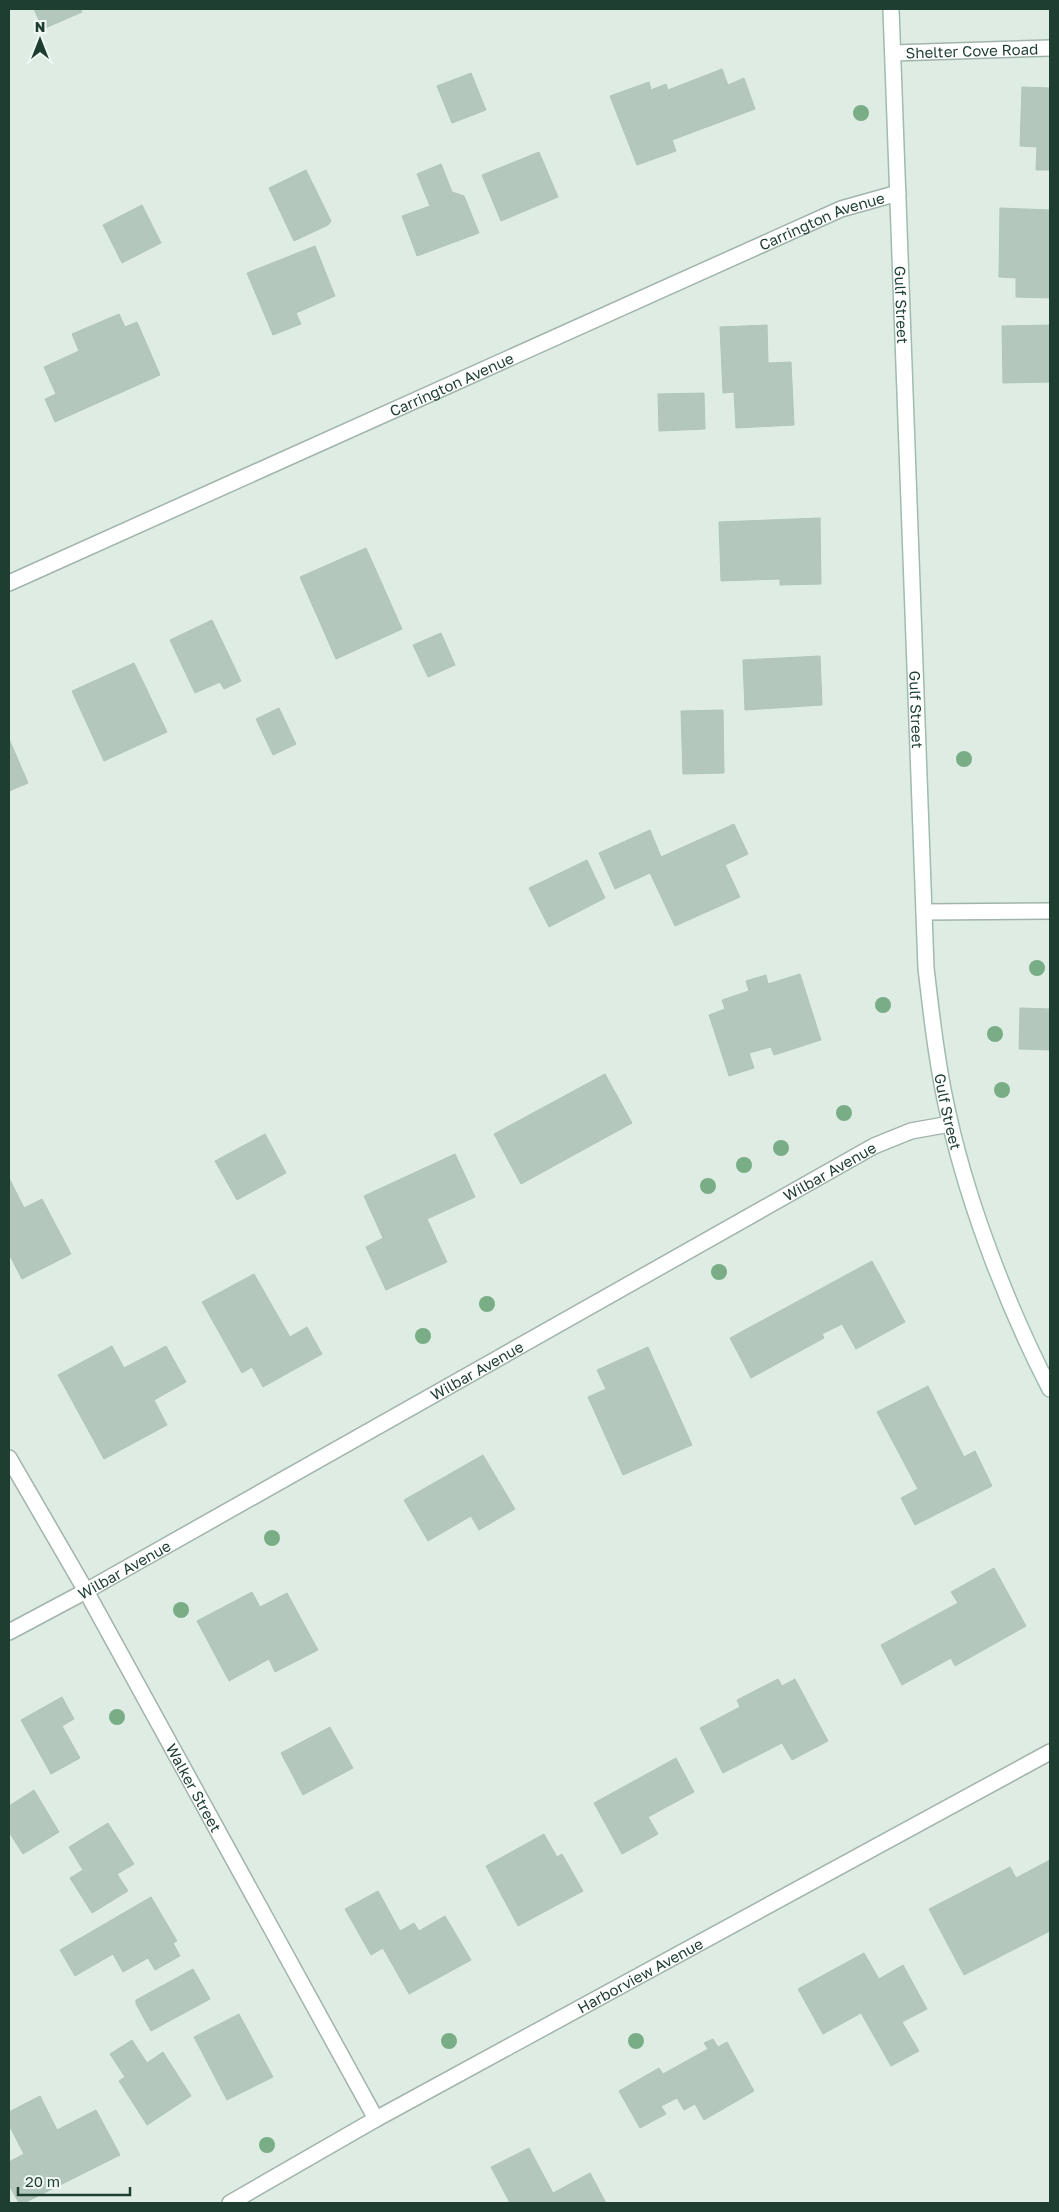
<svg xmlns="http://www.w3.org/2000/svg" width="1059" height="2212" viewBox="0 0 1059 2212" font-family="'Golos Text',sans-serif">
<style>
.building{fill:#b4c7bd;stroke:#b0c6ba}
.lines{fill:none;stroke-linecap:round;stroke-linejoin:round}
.minor-casing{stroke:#a1b4ab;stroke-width:18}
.secondary-casing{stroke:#9fbcae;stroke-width:18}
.minor{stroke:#fff;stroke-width:15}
.secondary{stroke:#fff;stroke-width:15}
.tree{fill:#78ad86}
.labels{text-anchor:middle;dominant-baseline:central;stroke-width:4;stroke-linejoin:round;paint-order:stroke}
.street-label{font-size:15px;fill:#1e3e31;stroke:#eff8f3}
</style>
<rect width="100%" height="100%" fill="#dfece4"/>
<!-- building -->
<path class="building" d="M34,9H80L82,12L43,29Z
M722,69L728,85L744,78L755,109L672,140L676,151L637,165L610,96L649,82L651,90L666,84L668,90Z
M471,73L486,110L452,123L437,86Z
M1022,87L1050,88V170H1036L1037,147L1020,146Z
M539,152L558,197L501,221L482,175Z
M441,164L452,192L464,196L479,233L417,256L402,216L430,206L417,174Z
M306,170L331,221L328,225L294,241L269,188Z
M142,205L161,243L122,263L103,225Z
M1000,208L1050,210V298L1016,297V278L999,277Z
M315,246L335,296L296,313L301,324L273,335L247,273Z
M119,314L125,327L137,322L160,375L55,422L45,399L56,394L44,367L79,351L72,334Z
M767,325L768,363L791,362L794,425L736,428L734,392L723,393L720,327Z
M1050,325V382L1003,383L1002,326Z
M704,393L705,429L659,431L658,394Z
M820,518L821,584L780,585V579L721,581L719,522Z
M366,548L402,629L336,659L300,577Z
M212,620L241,681L224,689L220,682L195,693L170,640Z
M441,633L455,665L428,677L413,645Z
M820,656L822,705L745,710L743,660Z
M134,663L167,732L104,761L72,691Z
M279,708L296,744L273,755L256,719Z
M723,710L724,773L683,774L681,711Z
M9,739L28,783L9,791Z
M734,824L748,854L725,865L740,897L675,926L650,873L615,889L599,853L650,830L661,857Z
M587,860L605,898L549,927L529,888Z
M800,974L821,1040L774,1055L771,1047L749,1053L754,1068L729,1076L709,1015L725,1009L722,1000L749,991L746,981L766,975L768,984Z
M1020,1008L1050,1009V1050L1019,1049Z
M605,1074L632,1123L521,1184L494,1134Z
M265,1134L286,1173L237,1200L215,1161Z
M455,1154L475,1197L427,1219L447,1262L386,1290L366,1247L383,1238L364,1196Z
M9,1178L24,1208L42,1199L71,1254L22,1279L9,1254Z
M872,1261L905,1322L856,1349L842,1324L822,1334L824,1338L751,1378L730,1338Z
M254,1274L290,1337L307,1327L322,1354L263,1387L252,1367L242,1373L202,1302Z
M112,1346L124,1368L166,1346L186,1382L154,1400L167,1425L104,1459L58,1375Z
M648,1347L692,1445L623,1475L588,1397L606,1389L597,1370Z
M928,1386L964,1457L975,1451L992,1486L915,1525L901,1498L918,1489L877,1412Z
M483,1455L515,1509L479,1530L471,1516L428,1541L404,1500Z
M994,1568L1026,1626L955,1666L951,1658L902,1685L881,1645L958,1603L951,1592Z
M252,1592L260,1607L287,1593L318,1650L275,1672L269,1659L229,1681L197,1621Z
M778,1679L782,1686L795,1679L828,1741L792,1760L782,1743L723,1773L700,1728L740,1707L737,1700Z
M62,1697L74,1719L62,1726L80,1758L51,1774L21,1720Z
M330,1727L353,1768L303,1795L281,1753Z
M676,1758L694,1792L648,1817L658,1834L622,1854L594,1803Z
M34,1790L59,1832L23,1854L9,1832V1806Z
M108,1823L134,1864L117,1874L128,1891L92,1913L70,1878L83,1870L69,1847Z
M544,1834L557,1857L562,1854L583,1891L518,1926L486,1866Z
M1050,1860V1931L964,1975L929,1909L1010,1867L1016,1878Z
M378,1891L400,1931L414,1923L419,1931L445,1916L471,1960L409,1994L383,1948L371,1955L345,1909Z
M151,1897L177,1941L173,1943L180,1956L155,1970L148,1958L123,1972L113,1954L75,1976L60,1950Z
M864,1953L879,1979L903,1965L927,2009L902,2022L919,2051L891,2066L861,2013L823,2034L798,1989Z
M193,1969L210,1999L151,2031L136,2004V2000Z
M239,2014L273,2077L227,2100L194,2037Z
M713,2039L718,2047L727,2042L754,2091L704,2120L695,2104L684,2110L677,2098L661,2106L666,2114L640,2128L619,2091L659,2068L663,2074L708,2049L704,2043Z
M132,2040L147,2063L163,2052L191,2096L147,2125L119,2081L125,2077L110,2054Z
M40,2096L57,2130L96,2110L120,2155L24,2203H19L9,2185V2162L24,2154L9,2125V2112Z
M529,2148L553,2193L590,2173L606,2203H510L491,2167Z"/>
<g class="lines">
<defs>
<g id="minor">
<path id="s1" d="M893,53L1050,48"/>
<path id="s2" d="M9,583L841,209L898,193"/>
<path d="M924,912L1050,911"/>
<path id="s3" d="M9,1458L86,1591L376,2119"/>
<path id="s4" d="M9,1632L86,1591L874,1146L911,1131L950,1124"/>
<path id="s5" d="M230,2203L376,2119L1050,1752"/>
</g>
<g id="secondary">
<path id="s6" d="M891,9L926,968C932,1020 938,1072 950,1122C970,1209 1009,1310 1050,1389"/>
</g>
</defs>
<!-- minor casing -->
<use href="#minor" class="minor-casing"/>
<!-- secondary casing -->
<use href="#secondary" class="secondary-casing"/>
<!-- minor -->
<use href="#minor" class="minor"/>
<!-- secondary -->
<use href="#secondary" class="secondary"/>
</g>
<!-- trees -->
<g class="tree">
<circle cx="861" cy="113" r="8"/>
<circle cx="964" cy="759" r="8"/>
<circle cx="1037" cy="968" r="8"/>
<circle cx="883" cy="1005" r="8"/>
<circle cx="995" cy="1034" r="8"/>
<circle cx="1002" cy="1090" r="8"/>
<circle cx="844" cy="1113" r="8"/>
<circle cx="781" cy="1148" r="8"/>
<circle cx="744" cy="1165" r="8"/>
<circle cx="708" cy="1186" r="8"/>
<circle cx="719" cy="1272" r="8"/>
<circle cx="487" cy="1304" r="8"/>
<circle cx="423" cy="1336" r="8"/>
<circle cx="272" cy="1538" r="8"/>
<circle cx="181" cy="1610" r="8"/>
<circle cx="117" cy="1717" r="8"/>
<circle cx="449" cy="2041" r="8"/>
<circle cx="636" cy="2041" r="8"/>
<circle cx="267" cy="2145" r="8"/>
</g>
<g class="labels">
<!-- street labels -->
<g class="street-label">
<text stroke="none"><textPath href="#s1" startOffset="79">Shelter Cove Road</textPath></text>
<text stroke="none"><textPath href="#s2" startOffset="890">Carrington Avenue</textPath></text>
<text stroke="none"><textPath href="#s6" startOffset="296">Gulf Street</textPath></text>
<text stroke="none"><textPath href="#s2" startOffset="485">Carrington Avenue</textPath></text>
<text stroke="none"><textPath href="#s6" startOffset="701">Gulf Street</textPath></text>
<text stroke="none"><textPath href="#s6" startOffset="1105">Gulf Street</textPath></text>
<text stroke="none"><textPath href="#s4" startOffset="941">Wilbar Avenue</textPath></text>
<text stroke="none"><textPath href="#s4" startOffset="536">Wilbar Avenue</textPath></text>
<text stroke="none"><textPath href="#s4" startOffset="131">Wilbar Avenue</textPath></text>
<text stroke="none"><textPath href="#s3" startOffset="378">Walker Street</textPath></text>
<text stroke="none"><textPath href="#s5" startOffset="469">Harborview Avenue</textPath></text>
</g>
</g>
<!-- border -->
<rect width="1059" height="2212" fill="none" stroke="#1e3e31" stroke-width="20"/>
<!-- north arrow -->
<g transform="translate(40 40)" stroke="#eff8f3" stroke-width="4" paint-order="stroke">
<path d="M0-4L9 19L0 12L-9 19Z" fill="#1e3e31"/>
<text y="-8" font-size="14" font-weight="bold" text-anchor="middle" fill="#1e3e31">N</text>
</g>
<!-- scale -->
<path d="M18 2187v8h112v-8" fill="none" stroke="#1e3e31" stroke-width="2.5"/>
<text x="25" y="2187" font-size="15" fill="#1e3e31" stroke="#eff8f3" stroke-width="4" paint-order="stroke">20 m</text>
</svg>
